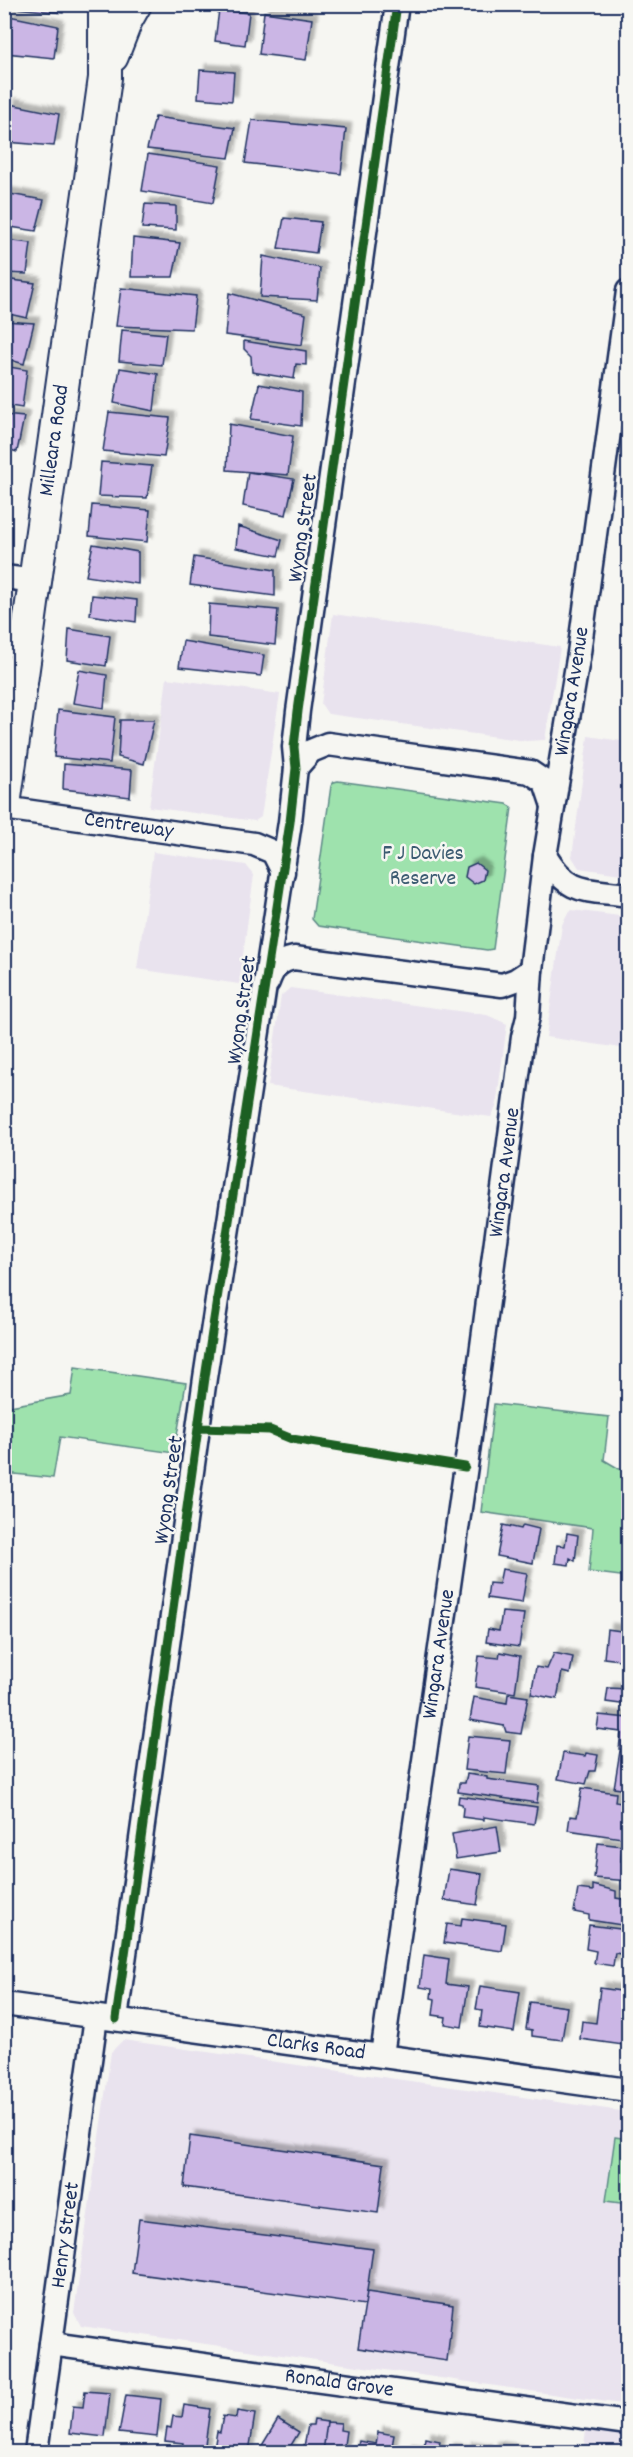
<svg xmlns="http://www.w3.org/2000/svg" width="633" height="2457" viewBox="0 0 633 2457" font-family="Dekko,sans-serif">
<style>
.built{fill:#e9e3ee}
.green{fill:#9ee2ad;stroke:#5c8886;stroke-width:1.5}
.building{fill:#cbb6e5;stroke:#1b2f5e;stroke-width:1.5;filter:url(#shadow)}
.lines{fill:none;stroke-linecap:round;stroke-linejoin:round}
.street-casing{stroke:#1b2f5e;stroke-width:27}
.secondary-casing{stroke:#1b2f5e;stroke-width:36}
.street{stroke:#f6f6f2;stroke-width:22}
.secondary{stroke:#f6f6f2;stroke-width:32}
.cycleway-casing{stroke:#f6f6f2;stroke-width:13}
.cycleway{stroke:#1b5e20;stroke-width:9}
.labels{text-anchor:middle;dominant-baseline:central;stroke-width:5;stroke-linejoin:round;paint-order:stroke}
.street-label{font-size:22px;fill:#1b2f5e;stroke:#f6f6f2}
.park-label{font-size:22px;fill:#3c5c72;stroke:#f6f6f2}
</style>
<defs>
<filter id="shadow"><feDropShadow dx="5.5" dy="-5.5" stdDeviation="1.5" flood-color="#0004"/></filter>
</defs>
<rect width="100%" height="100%" fill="#f6f6f2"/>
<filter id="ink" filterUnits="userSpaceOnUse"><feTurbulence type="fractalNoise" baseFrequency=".0167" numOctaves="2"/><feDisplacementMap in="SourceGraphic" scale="12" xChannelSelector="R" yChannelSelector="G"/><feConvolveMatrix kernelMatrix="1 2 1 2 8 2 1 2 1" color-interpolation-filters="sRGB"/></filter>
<g filter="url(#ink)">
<!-- built -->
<path class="built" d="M333,614L560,647L545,740L526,741L328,714L321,704Z
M167,678L280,694L261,817L255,821L149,807Z
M588,736L628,742V875L579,868L572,857Z
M153,852L246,865L254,875L239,984L137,969Z
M572,910L628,917V1049L546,1037L562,925L566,916Z
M290,988L487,1015L507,1024L496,1107L491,1117L268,1086L281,996Z
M123,2040L628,2112V2405L81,2326L74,2313L111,2052Z
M586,2430L628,2435V2452H583Z"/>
<!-- green -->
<path class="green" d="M338,781L507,804L512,807L493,949L487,950L318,926L312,919L331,786L334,782Z
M75,1367L186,1383L174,1453L60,1437L53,1478L5,1473V1407L71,1395Z
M494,1404L609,1417L604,1460L628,1474V1577L589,1572L593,1528L481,1512Z
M615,2137L628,2139V2204L606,2201Z"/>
<!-- building -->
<path class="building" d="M15,4H64L63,13L15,8Z
M219,10L249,13L245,45L215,41Z
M264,12L312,19L306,60L259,54Z
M9,16L58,26L54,58L5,53Z
M200,70L234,72L232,101L198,98Z
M10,104L59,114L54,146L6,142Z
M155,117L235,128L229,158L147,149Z
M252,120L346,129L341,174L245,163Z
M148,154L220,165L213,203L142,191Z
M4,193L44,200L36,231L4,226Z
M145,204L176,206V230L142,228Z
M284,218L321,222L316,253L278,248Z
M133,238L180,243L173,277H131Z
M4,240L31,243L27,274L4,273Z
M263,256L320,268L317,300L260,297Z
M4,279L35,283L27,318L4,313Z
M121,288L196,296L192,329L116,326Z
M229,293L306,314L302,345L225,335Z
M4,321L34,323L24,364L4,358Z
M122,330L166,334L162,365L119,361Z
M244,341L306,351V365L296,364L294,379L252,372L251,356L244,349Z
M4,366L27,370L22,408L4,405Z
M120,368L158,374L154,411L114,403Z
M259,384L302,392L301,426L251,419Z
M109,412L170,418L164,457L103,451Z
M4,415L24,417L17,452L4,448Z
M229,424L293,436L288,475L227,470Z
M101,462L152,466L147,498L98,496Z
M248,472L294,479L286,515L243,506Z
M92,505L150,510L147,542L89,536Z
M238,526L282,540L278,556L236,548Z
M93,544L138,552V584L86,576Z
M194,557L275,570V596L190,585Z
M92,595L137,600L136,622L90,615Z
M209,604L278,610L275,645L208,637Z
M69,629L110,636L106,666L67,660Z
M183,641L264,655L261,676L179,667Z
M79,670L107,675L104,708L73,703Z
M58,710L115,717L110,763L54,757Z
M120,720H154L144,764L118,757Z
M64,764L132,770L130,797L63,789Z
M476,863L485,870L483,880L474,884L465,877L467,867Z
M503,1525L521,1529L523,1525L539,1529L533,1563L497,1556Z
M567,1533L578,1535L575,1561L570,1558L569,1565L555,1563L557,1545L565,1546Z
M502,1569L527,1573L522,1603L487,1598L489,1583L499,1584Z
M502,1612L524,1614L519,1647L486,1642L488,1629L499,1631Z
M607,1629L628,1632V1661L604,1658Z
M500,1652L520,1656L515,1693L475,1687L479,1656L499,1658Z
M554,1653L573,1657L570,1674L562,1672L557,1699L531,1694L536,1667L547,1669Z
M608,1688L628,1689V1705L606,1702Z
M508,1694L528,1697L521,1734L506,1732L504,1726L470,1720L474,1697L507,1703Z
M599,1715L628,1718V1750L619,1749L621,1732L597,1729Z
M468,1736L510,1740L506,1774L464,1770Z
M620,1751L628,1752V1790L614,1788Z
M563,1753L585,1756L586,1753L598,1755L595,1771H590L586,1784L558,1779Z
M467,1774L487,1777V1779L539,1786L537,1803L458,1792L459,1783H465Z
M582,1788L616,1793L615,1802L627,1804L628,1839L568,1830L570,1816L577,1817Z
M459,1796L537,1807L534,1824L484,1817V1820L462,1817L463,1808L462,1804L458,1803Z
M497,1826L501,1852L456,1859L452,1834Z
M598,1843L622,1846L621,1861H628V1881L594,1878Z
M449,1869L482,1874L477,1905L444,1900Z
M593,1885L616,1891V1898L628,1900V1926L589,1920V1915L574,1912L578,1889L593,1891Z
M462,1918L506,1924L502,1951L444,1943L447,1924L461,1926Z
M589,1925L628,1930L626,1955L615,1953L613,1966L594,1963L596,1951L586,1949Z
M424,1955L449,1959L446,1984L468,1987L462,2027L445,2024L446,2017L433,2015L435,1999L431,1998L432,1989L420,1987Z
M480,1986L520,1992L514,2032L480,2027L482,2010L476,2009Z
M600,1988L627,1992L628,2008L623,2045L580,2039L582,2021L596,2023Z
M530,2002L567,2007L562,2040L532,2036V2030L526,2029Z
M190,2136L384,2164L378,2213L184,2187Z
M139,2219L373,2249L365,2305L132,2273Z
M367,2292L453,2305L447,2361L358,2348Z
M85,2391L110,2393L105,2437L70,2433L73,2406L83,2407Z
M126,2395L161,2399L157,2437L119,2433Z
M184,2405L210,2409L204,2452H182L183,2443L165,2441L167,2427L171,2428L173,2416L182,2417Z
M237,2411L255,2414L249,2452L214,2449L217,2431L220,2432L223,2416L236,2418Z
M278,2419L299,2432L287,2452H258Z
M314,2420L327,2422L323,2452H303L308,2425H313Z
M327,2422L341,2423L340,2430L346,2431L343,2452H323Z
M378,2432L394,2435L391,2452H352L353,2446L358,2447L359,2441L376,2444Z
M425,2438L440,2441L438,2452H406L407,2449L423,2452Z
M467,2447L486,2450V2452H448L449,2449L466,2451Z
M493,2447L517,2451V2452H492Z"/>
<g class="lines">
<defs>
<g id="street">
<path d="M4,577L36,581"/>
<path d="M296,768L311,751L328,744L530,772L545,782L553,806"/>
<path id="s1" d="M4,808L254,844L273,852L283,872"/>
<path d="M545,856C570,896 586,889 628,895"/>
<path d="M268,982C273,968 279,961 294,958L502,985L516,980L531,970"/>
<path id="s2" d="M4,2004L628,2090"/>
<path d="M116,2019L205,1378L290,822L296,768L294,747L298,711L397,4"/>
<path id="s3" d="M382,2055L468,1452L523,1037L528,1017L531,970L545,856L579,653L628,291"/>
<path id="s4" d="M51,2344L628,2423"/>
<path id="s5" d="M36,2452L96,2017"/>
</g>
<g id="secondary">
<path d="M112,56L126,20L135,4"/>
<path id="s6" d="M4,805L105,78V4"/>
</g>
</defs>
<!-- street casing -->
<use href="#street" class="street-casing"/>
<!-- secondary casing -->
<use href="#secondary" class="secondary-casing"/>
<!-- street -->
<use href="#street" class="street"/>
<!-- secondary -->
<use href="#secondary" class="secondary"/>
<defs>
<path id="cycleway" d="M198,1428L270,1430L292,1439L465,1467
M116,2019L205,1378L290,822L296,768L294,747L298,711L397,4"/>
</defs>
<!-- cycleway casing -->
<use href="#cycleway" class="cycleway-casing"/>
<!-- cycleway -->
<use href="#cycleway" class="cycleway"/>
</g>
</g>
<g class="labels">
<!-- street labels -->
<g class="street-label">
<text stroke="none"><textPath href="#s6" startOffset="368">Milleara Road</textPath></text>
<text transform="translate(304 528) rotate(-82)">Wyong Street</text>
<text stroke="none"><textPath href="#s3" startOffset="1377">Wingara Avenue</textPath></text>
<text stroke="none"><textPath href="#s1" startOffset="126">Centreway</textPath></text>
<text transform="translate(243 1010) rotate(-82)">Wyong Street</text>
<text stroke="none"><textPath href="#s3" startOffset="891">Wingara Avenue</textPath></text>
<text transform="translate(170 1490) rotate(-82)">Wyong Street</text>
<text stroke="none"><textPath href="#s3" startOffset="405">Wingara Avenue</textPath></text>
<text stroke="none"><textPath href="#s2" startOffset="315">Clarks Road</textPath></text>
<text stroke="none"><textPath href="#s5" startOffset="219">Henry Street</textPath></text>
<text stroke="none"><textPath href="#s4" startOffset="291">Ronald Grove</textPath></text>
</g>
<!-- park labels -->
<g class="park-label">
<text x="423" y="854">F J Davies<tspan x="423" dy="25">Reserve</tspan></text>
</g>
</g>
<!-- margin -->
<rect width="633" height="2457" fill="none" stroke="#f6f6f2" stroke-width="24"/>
<rect x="12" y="12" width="609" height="2433" fill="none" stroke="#1b2f5e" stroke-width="2" filter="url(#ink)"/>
</svg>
